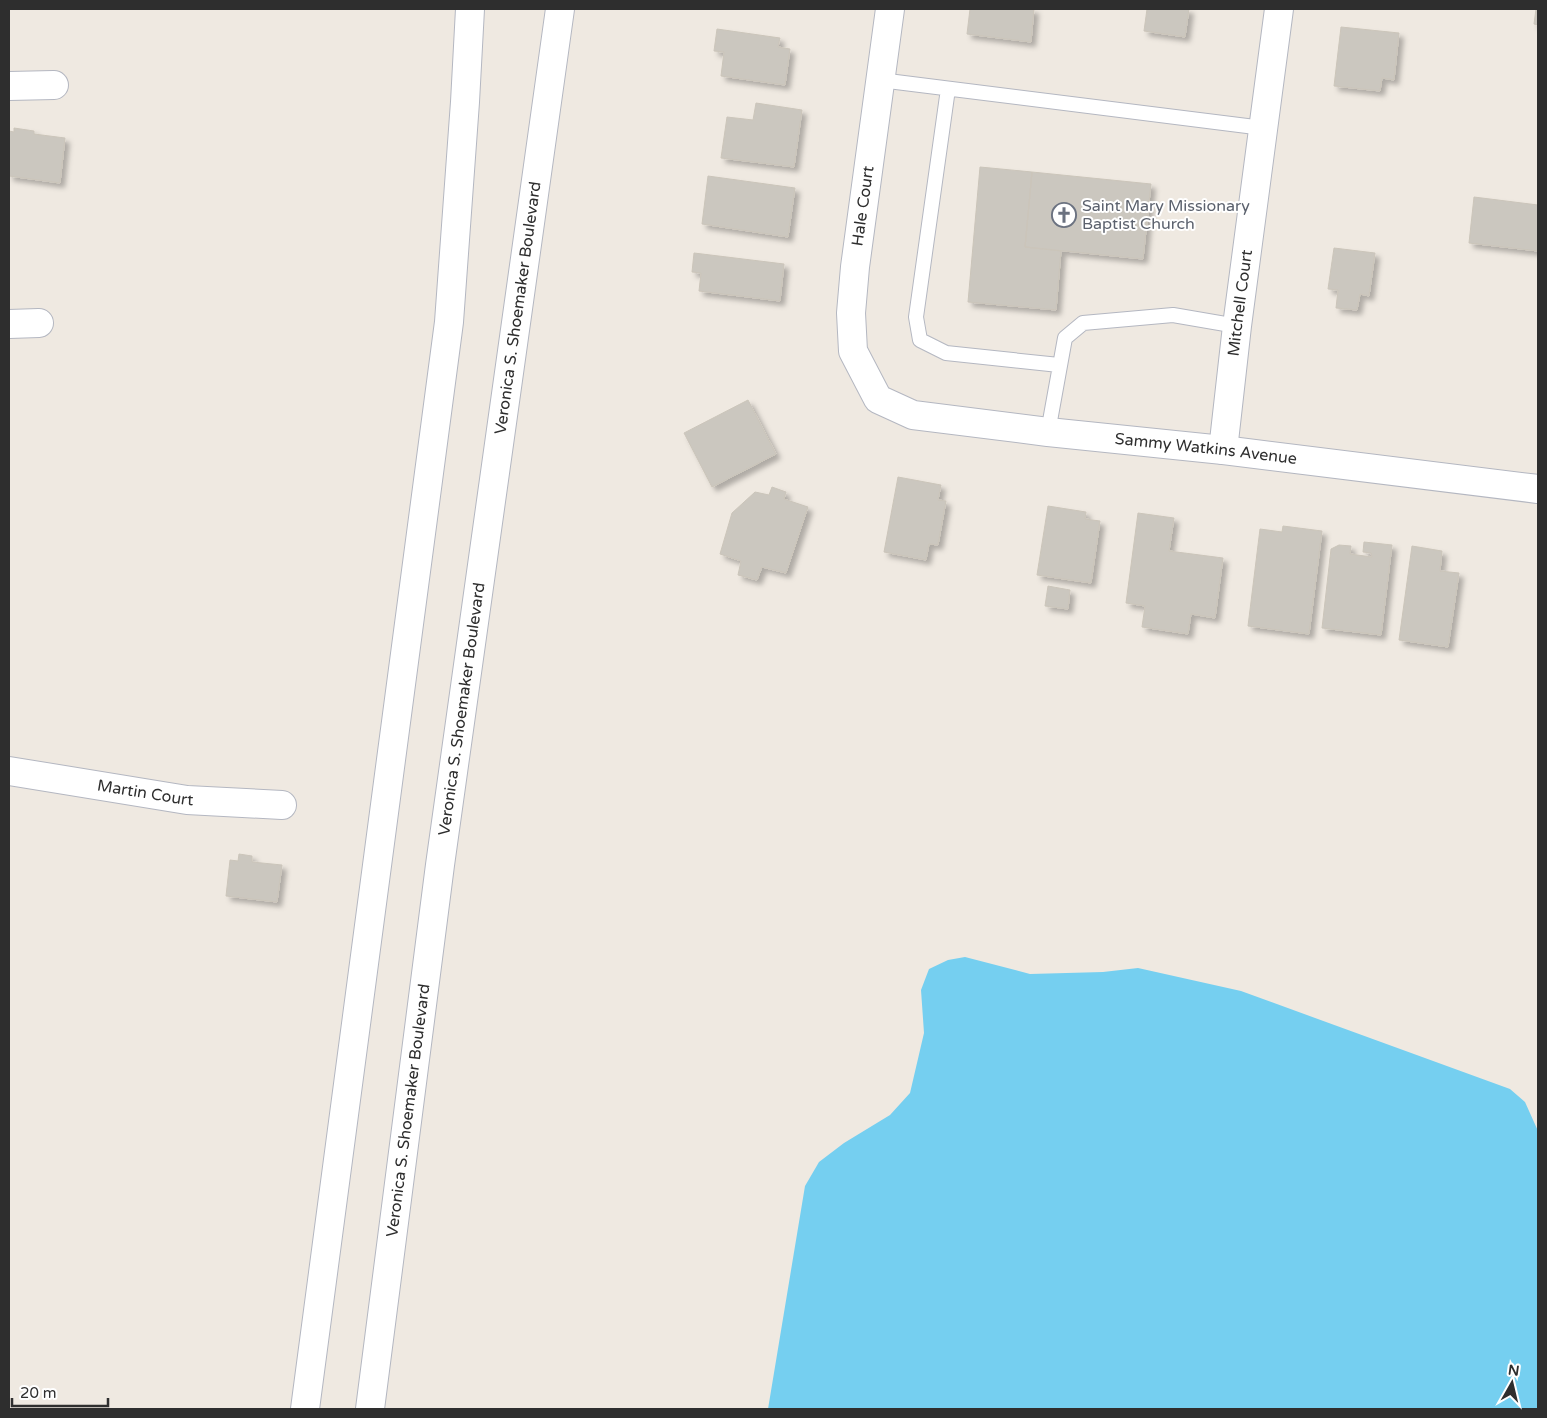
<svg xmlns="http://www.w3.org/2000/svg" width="1547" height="1418" viewBox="0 0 1547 1418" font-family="'Varela Round',sans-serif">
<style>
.water{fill:#75cff0}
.building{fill:#cbc7bf;stroke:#cbc5ba;filter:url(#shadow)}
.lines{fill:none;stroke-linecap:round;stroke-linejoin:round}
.lane-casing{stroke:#b4b7c1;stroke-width:16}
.street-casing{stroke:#b4b7c1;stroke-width:30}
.secondary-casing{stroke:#b4b7c1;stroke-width:30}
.lane{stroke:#fff;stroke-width:14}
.street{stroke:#fff;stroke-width:28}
.secondary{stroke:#fff;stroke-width:28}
.labels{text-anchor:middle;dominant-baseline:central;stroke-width:4;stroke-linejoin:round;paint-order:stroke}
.street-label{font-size:16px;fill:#2e2e2e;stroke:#fff}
.worship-label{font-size:16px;fill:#5b616d;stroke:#fff;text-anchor:start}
</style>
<defs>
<filter id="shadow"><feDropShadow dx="4.5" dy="4.5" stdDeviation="2.5" flood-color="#0004"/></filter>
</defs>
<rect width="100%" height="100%" fill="#efe9e1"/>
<!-- water -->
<path class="water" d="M965,957L1030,974L1103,972L1138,968L1241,991L1510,1089L1525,1102L1538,1131V1409H768L805,1186L819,1162L844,1143L890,1115L910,1093L924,1033L921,990L929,969L948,960Z"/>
<!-- building -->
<path class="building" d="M970,9H1034L1031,42L967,34Z
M1147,9H1189L1185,37L1144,31Z
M1536,9H1538V25L1534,24Z
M1341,27L1399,33L1394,80L1382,78L1380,91L1334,86Z
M717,29L780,38L778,47L790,49L785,85L721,76L724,52L714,51Z
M756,103L802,110L794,167L721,158L727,117L753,120Z
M14,128L34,131V134L65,138L60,183L9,176V131L14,132Z
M980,167L1032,172L1025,247L1061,251L1056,310L968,302Z
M1032,172L1151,184L1143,259L1025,247Z
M708,176L795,188L788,237L702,224Z
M1474,197L1538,205V251L1469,243Z
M1334,248L1375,253L1369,296L1360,294L1357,310L1336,308L1338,290L1328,289Z
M694,253L784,264L780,301L699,291L701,273L692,272Z
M748,400L776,454L712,487L684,433Z
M898,477L941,485L938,500L946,501L938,545L929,544L926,560L884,552Z
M772,487L786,492L784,499L808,507L786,573L762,567L757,580L738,575L741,561L720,554L732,513L755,492L769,495Z
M1048,506L1086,512L1085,519L1100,521L1091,583L1037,575Z
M1138,513L1174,518L1169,551L1223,558L1215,618L1191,614L1188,634L1142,627L1145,606L1126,603Z
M1283,526L1322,531L1309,634L1248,626L1260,529L1282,532Z
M1364,542L1392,545L1381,635L1322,628L1331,549L1339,545L1351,546L1350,554L1372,557L1371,553L1363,552Z
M1412,546L1442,551L1440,571L1459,573L1448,647L1399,640Z
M1048,586L1070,590L1068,609L1045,606Z
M239,854L252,856V862L282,865L277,902L226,896L230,860L238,861Z"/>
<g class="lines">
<defs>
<path id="lane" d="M880,80L1263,128
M948,89L916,317L920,340L946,353L1059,365
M1048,432L1065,338L1083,323L1173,315L1237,326"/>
<g id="street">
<path id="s1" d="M890,9L855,267L851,313L853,351L878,399L913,415L1048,432L1223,450L1538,489"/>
<path d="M9,86L54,85"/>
<path d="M9,324L39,323"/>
<path id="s2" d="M1223,450L1237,326L1279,9"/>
<path id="s3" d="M9,771L187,800L282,805"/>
</g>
<g id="secondary">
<path d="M305,1409L449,322L465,102L470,9"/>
<path id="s4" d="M370,1409L440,865L560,9"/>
</g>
</defs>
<!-- lane casing -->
<use href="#lane" class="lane-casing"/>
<!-- street casing -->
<use href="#street" class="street-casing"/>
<!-- secondary casing -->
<use href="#secondary" class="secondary-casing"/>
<!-- lane -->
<use href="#lane" class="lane"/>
<!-- street -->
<use href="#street" class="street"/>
<!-- secondary -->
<use href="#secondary" class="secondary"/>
</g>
<!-- icons -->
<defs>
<symbol id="church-ring" viewBox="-11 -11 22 22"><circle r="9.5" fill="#fff" stroke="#6b7280" stroke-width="1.5"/><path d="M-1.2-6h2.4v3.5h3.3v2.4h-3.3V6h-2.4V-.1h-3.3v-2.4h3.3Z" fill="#6b7280"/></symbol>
</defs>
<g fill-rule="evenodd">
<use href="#church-ring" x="1050" y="201" width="28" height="28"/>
</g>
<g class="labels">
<!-- street labels -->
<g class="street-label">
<text transform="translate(863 206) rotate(-82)">Hale Court</text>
<text stroke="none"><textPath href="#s2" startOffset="148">Mitchell Court</textPath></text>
<text stroke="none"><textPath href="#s4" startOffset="1111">Veronica S. Shoemaker Boulevard</textPath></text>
<text stroke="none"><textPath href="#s1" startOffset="732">Sammy Watkins Avenue</textPath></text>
<text stroke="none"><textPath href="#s4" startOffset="706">Veronica S. Shoemaker Boulevard</textPath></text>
<text stroke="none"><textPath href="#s3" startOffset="138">Martin Court</textPath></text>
<text stroke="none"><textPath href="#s4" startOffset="301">Veronica S. Shoemaker Boulevard</textPath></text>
</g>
<!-- worship labels -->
<g class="worship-label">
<text x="1082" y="206">Saint Mary Missionary<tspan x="1082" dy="18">Baptist Church</tspan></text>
</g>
</g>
<!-- border -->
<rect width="1547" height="1418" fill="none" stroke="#2e2e2e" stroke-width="20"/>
<!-- north arrow -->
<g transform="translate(1512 1383) rotate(8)" stroke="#ffffff" stroke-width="4" paint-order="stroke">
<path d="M0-4L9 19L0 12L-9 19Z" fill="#2e2e2e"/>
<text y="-8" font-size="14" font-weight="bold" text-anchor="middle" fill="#2e2e2e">N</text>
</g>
<!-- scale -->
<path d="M12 1398v8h96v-8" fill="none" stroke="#2e2e2e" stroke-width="2.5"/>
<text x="20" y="1398" font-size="15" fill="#2e2e2e" stroke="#ffffff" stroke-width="4" paint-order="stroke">20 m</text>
</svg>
